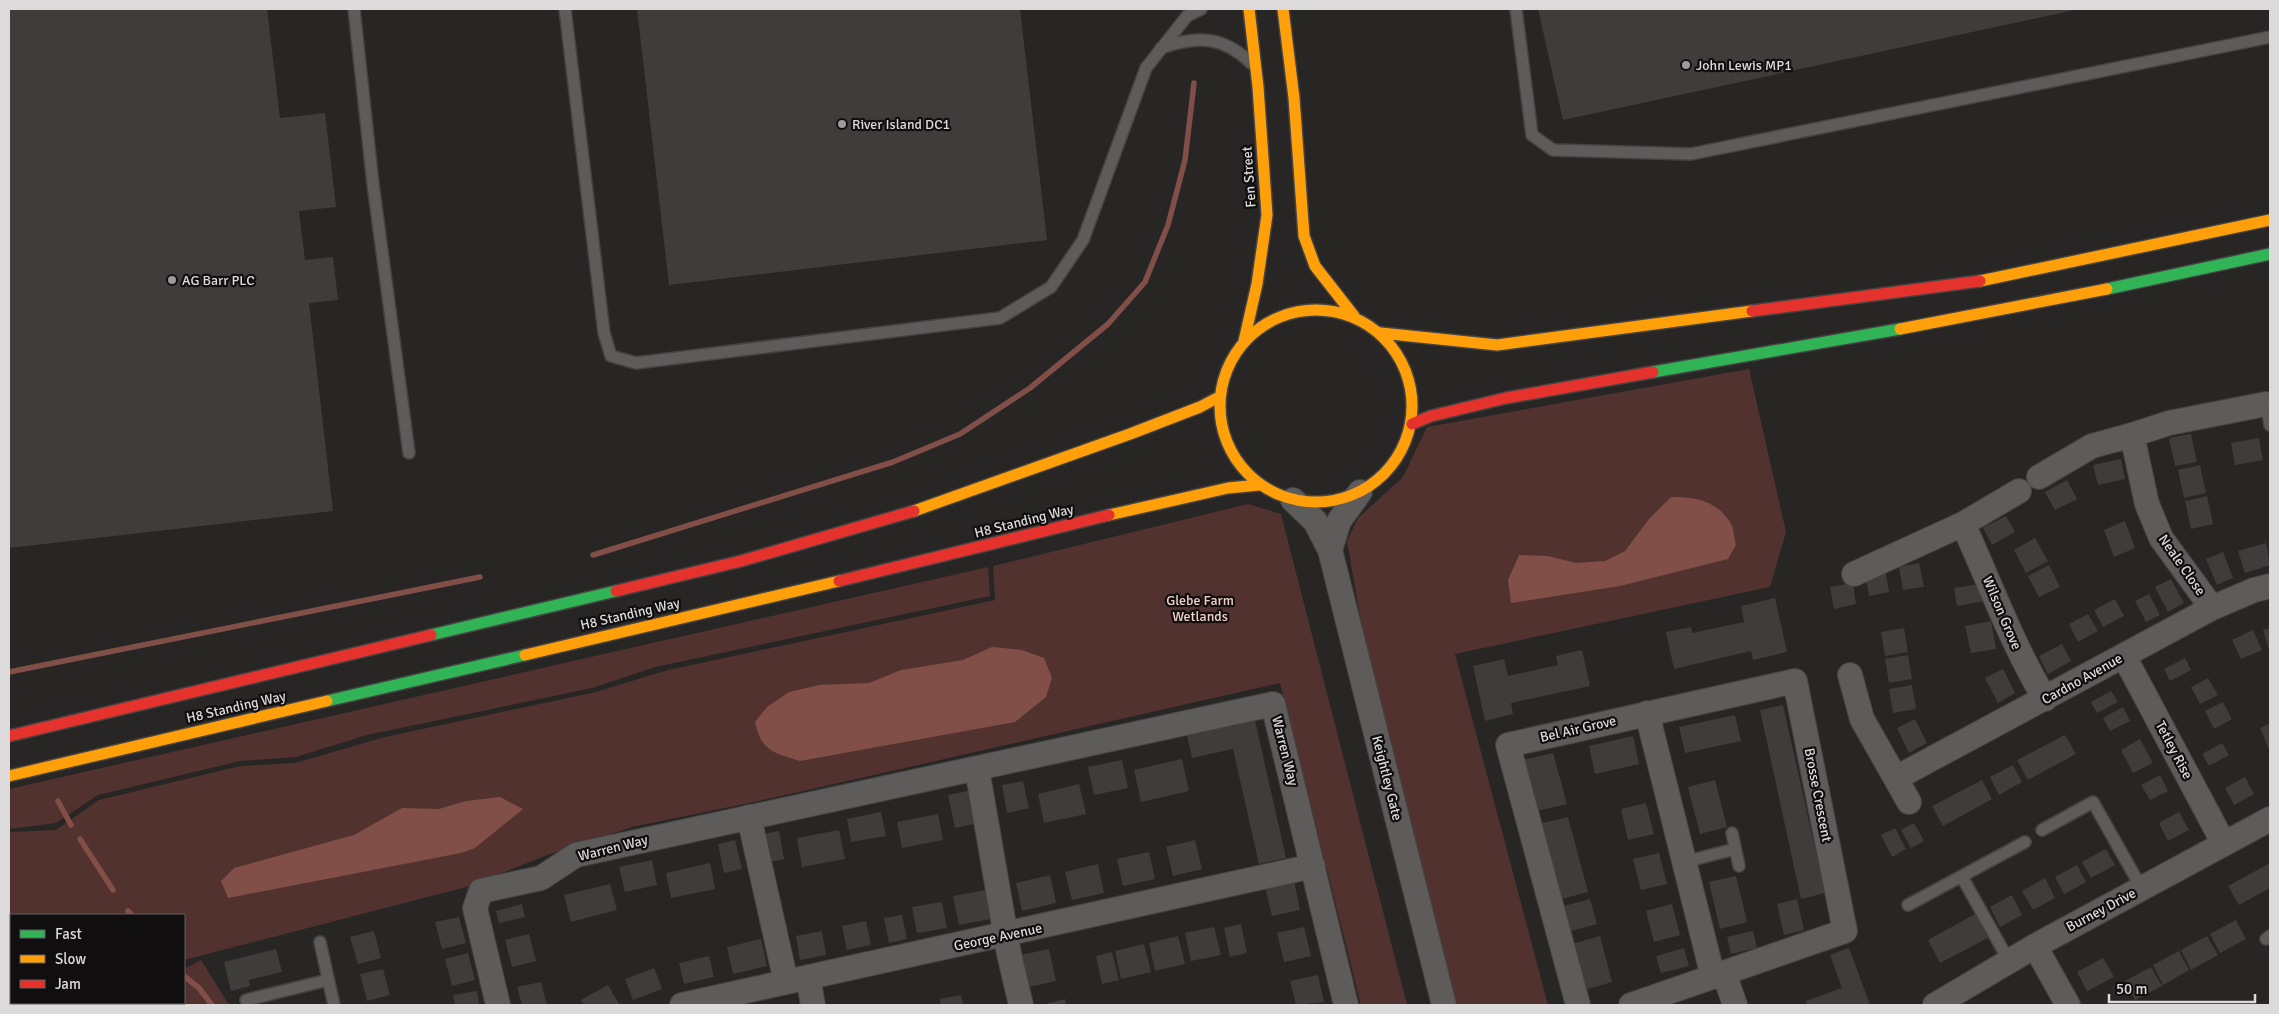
<svg xmlns="http://www.w3.org/2000/svg" width="2279" height="1014" viewBox="0 0 2279 1014" font-family="Signika,sans-serif">
<style>
.green{fill:#51322e}
.water{fill:#814f47}
.lines{fill:none;stroke-linecap:round;stroke-linejoin:round}
.stream{stroke:#814f47;stroke-width:5.5}
.building{fill:#3e3d3c}
.lane-casing{stroke:#454343;stroke-width:14}
.street-casing{stroke:#454343;stroke-width:26}
.fast-casing{stroke:#454343;stroke-width:14}
.slow-casing{stroke:#454343;stroke-width:14}
.jam-casing{stroke:#454343;stroke-width:14}
.lane{stroke:#5d5c5b;stroke-width:11}
.street{stroke:#5d5c5b;stroke-width:24}
.fast{stroke:#30b455;stroke-width:11}
.slow{stroke:#ff9f0a;stroke-width:11}
.jam{stroke:#e5322d;stroke-width:11}
.poi-dot{fill:#9d9b9b;stroke:#100e0e;stroke-width:2}
.labels{text-anchor:middle;dominant-baseline:central;stroke-width:4.5;stroke-linejoin:round;paint-order:stroke}
.poi-label{font-size:14px;fill:#dcdada;stroke:#100e0e;text-anchor:start}
.street-label{font-size:14px;fill:#dcdada;stroke:#100e0e}
.park-label{font-size:14px;fill:#f3cfc8;stroke:#100e0e}
</style>
<rect width="100%" height="100%" fill="#272625"/>
<!-- green -->
<path class="green" d="M1749,369L1786,532L1770,587L1455,654L1548,1005H1455L1369,669L1347,541L1358,518L1403,477L1427,427Z
M1248,504L1281,514L1407,1005H1361L1280,683L759,801L632,827L547,855L470,886L184,960V915H11V997H9V832L56,830L99,800L240,766L295,763L385,737L596,692L668,670L995,600L993,566Z
M988,567L990,596L655,667L592,688L367,735L296,757L240,761L98,795L56,823L9,829V789Z
M201,960L229,1005H167L165,1003H184V969Z"/>
<!-- water -->
<path class="water" d="M1671,497C1694,497 1716,500 1730,522C1734,527 1734,538 1736,545L1728,559L1620,586L1511,603L1508,580L1519,555L1548,556L1576,563L1605,561L1625,551L1649,519Z
M992,647L1022,650L1044,658L1052,678L1046,697L1015,722L800,761C774,753 761,751 755,722L767,707L789,692L819,685L869,683L901,670L963,660Z
M500,797L523,809L475,848L461,853L228,898L221,881L234,868L354,835L402,808L439,809L466,801Z"/>
<g class="lines">
<!-- stream -->
<path class="stream" d="M593,555L893,462L960,434L1030,388L1108,324L1145,282L1168,225L1185,160L1194,83
M9,672L480,577
M58,801L71,825
M80,839L113,890
M128,911L132,915
M184,976L199,988L212,1005"/>
</g>
<!-- building -->
<path class="building" d="M9,9H267L280,118L325,113L336,207L299,211L305,260L333,257L338,300L309,303L333,511L9,548Z
M637,9H1020L1047,240L669,285Z
M1538,9H2075V10L1563,120Z
M2191,434L2197,462L2175,466L2169,438Z
M2259,438L2263,460L2235,465L2231,443Z
M2121,459L2125,479L2098,485L2093,465Z
M2200,465L2206,493L2184,498L2178,470Z
M2067,480L2077,499L2055,510L2045,492Z
M2207,496L2213,524L2191,529L2185,501Z
M2006,516L2015,532L1992,545L1983,528Z
M2125,521L2135,548L2114,557L2104,530Z
M2035,538L2048,561L2026,573L2014,550Z
M2266,543L2270,565L2245,573L2238,551Z
M2223,552L2233,578L2217,585L2206,559Z
M1919,563L1924,587L1903,590L1899,567Z
M2049,565L2060,587L2039,597L2028,576Z
M1885,569L1889,592L1869,596L1865,573Z
M2171,579L2184,603L2168,612L2155,587Z
M1853,583L1856,604L1834,609L1830,587Z
M1981,584L1984,601L1957,606L1954,588Z
M2149,594L2160,615L2146,622L2135,601Z
M1775,598L1787,652L1753,660L1751,651L1674,669L1666,632L1691,627L1692,633L1744,622L1741,606Z
M2115,599L2124,616L2103,627L2094,610Z
M2088,614L2098,631L2078,642L2069,624Z
M1991,621L1996,649L1971,653L1965,626Z
M1904,628L1908,652L1885,656L1881,632Z
M2270,628V653L2263,630Z
M2253,630L2262,650L2241,659L2232,640Z
M2062,644L2071,661L2048,674L2039,656Z
M1582,650L1590,686L1511,703L1513,714L1485,721L1473,666L1504,659L1508,676L1558,665L1556,656Z
M1908,655L1912,679L1889,683L1885,659Z
M2185,658L2191,670L2170,681L2164,669Z
M2003,669L2015,693L1998,703L1985,678Z
M2208,678L2218,695L2200,704L2191,687Z
M1912,685L1916,709L1893,713L1889,689Z
M2111,691L2118,702L2097,713L2091,702Z
M2223,702L2232,719L2214,729L2205,711Z
M1783,705L1825,893L1801,899L1760,710Z
M2123,707L2130,721L2110,731L2103,718Z
M1735,715L1741,741L1685,753L1679,727Z
M1254,716L1286,858L1259,864L1233,749L1192,758L1186,731Z
M1915,719L1927,743L1909,753L1897,728Z
M2270,723V752L2260,728Z
M2065,735L2076,754L2028,780L2017,760Z
M1633,736L1639,764L1595,774L1589,746Z
M2140,739L2153,763L2133,773L2121,750Z
M2222,743L2229,755L2209,766L2202,754Z
M1553,753L1567,804L1537,811L1523,760Z
M1182,759L1189,791L1141,802L1134,770Z
M1122,760L1128,788L1094,795L1088,767Z
M2013,765L2022,782L1999,795L1990,777Z
M2160,775L2168,791L2150,800L2141,785Z
M2245,777L2254,794L2234,805L2225,788Z
M1715,780L1727,827L1700,834L1688,787Z
M1982,780L1992,799L1943,826L1932,806Z
M1023,781L1029,808L1007,813L1002,785Z
M1079,784L1086,814L1044,823L1038,794Z
M968,791L974,824L955,828L948,795Z
M1646,803L1654,834L1628,840L1621,809Z
M881,812L886,836L851,842L847,819Z
M2179,812L2189,830L2168,841L2159,823Z
M938,814L943,840L902,848L897,822Z
M1568,817L1588,892L1562,899L1542,823Z
M1914,823L1924,841L1911,848L1901,830Z
M1895,828L1906,849L1892,857L1881,835Z
M839,830L845,859L802,867L797,838Z
M779,831L784,859L769,862L764,834Z
M735,840L742,869L724,873L718,844Z
M1195,840L1202,869L1173,876L1166,847Z
M2106,849L2115,865L2091,878L2082,862Z
M1149,852L1155,879L1123,886L1117,859Z
M1659,853L1667,884L1641,890L1633,859Z
M652,860L657,885L625,892L619,867Z
M710,863L715,889L671,898L666,873Z
M2270,863V888L2239,905L2228,886Z
M1098,864L1104,893L1072,900L1065,872Z
M2077,865L2086,882L2064,894L2055,877Z
M1050,875L1056,903L1022,911L1016,883Z
M1736,876L1747,922L1720,929L1709,882Z
M2045,878L2055,898L2033,910L2022,891Z
M1294,880L1300,910L1272,916L1265,887Z
M610,884L617,910L571,922L564,895Z
M991,889L996,918L959,925L953,896Z
M2012,895L2022,915L2000,927L1990,907Z
M1590,899L1597,924L1571,931L1564,906Z
M1797,899L1804,930L1784,935L1777,904Z
M942,902L947,928L917,933L912,907Z
M522,904L525,917L499,923L496,911Z
M1672,904L1680,935L1654,942L1646,911Z
M1975,914L1988,938L1940,963L1928,940Z
M902,915L907,939L889,943L884,918Z
M459,917L466,943L442,949L435,922Z
M2236,920L2246,939L2220,953L2210,934Z
M866,921L871,945L847,950L842,926Z
M1241,924L1247,953L1230,957L1224,928Z
M1214,927L1221,955L1191,961L1185,933Z
M1304,927L1311,956L1284,962L1277,933Z
M374,931L381,958L358,964L350,937Z
M822,931L826,955L800,960L796,936Z
M1753,931L1757,948L1731,954L1727,937Z
M529,934L536,961L512,967L505,940Z
M1178,936L1185,964L1155,971L1149,943Z
M1600,936L1612,982L1584,990L1572,944Z
M2207,936L2218,955L2191,970L2181,950Z
M761,939L767,966L733,974L727,947Z
M1144,944L1151,972L1121,979L1115,951Z
M1684,948L1689,966L1661,973L1656,956Z
M1849,948L1870,1005H1807L1806,1001L1842,988L1830,955Z
M276,949L282,972L249,980L250,986L231,991L224,962Z
M1049,949L1056,981L1029,987L1021,955Z
M2179,951L2189,970L2163,985L2153,965Z
M1112,952L1119,980L1102,984L1096,956Z
M468,953L475,980L452,986L445,959Z
M709,956L714,977L684,984L679,963Z
M2103,958L2114,977L2087,991L2077,972Z
M2151,967L2162,986L2135,1000L2125,981Z
M654,968L662,989L633,1000L625,979Z
M383,969L390,995L367,1001L360,974Z
M1318,975L1324,1002L1296,1005L1290,981Z
M541,982L547,1005H522L517,987Z
M608,985L619,1004L584,1005L581,1000Z
M477,991L479,1005H455L453,995Z
M961,995L963,1005H941L940,999Z
M1065,999L1066,1005H1042Z
M107,1003H136L137,1005H108Z"/>
<g class="lines">
<defs>
<path id="lane" d="M354,9L373,184L409,453
M565,9L604,333L611,356L636,363L1000,318L1051,287L1083,240L1146,68L1187,16L1201,9
M1516,9L1532,135L1553,150L1691,154L2270,37
M1161,48C1197,35 1223,36 1251,63
M2266,404L2270,425
M2042,830L2093,802L2142,889
M1732,833L1739,866
M1684,862L1735,849
M1962,877L2009,961
M1908,905L2025,842
M2266,939L2270,936
M320,942L334,1005
M246,1000L328,980"/>
<path id="street" d="M2132,435L2169,423L2266,404
M2039,477L2092,446L2132,435L2147,504L2161,538L2212,608
M1293,500L1315,521L1330,550L1444,1005
M1963,524C1990,583 2012,644 2045,699
M1330,550L1339,521L1360,492
M1854,574L1963,524L2019,491
M2124,656L2224,844
M1850,675L1862,719L1909,802
M1647,713L1713,977
M977,769L1009,954L1021,1005
M1896,778L2212,608L2254,590L2270,586
M749,817L786,982
M2035,946L2068,1005
M1724,973L1735,1005
M808,977L813,1005
M149,1003L151,1005
M44,1005L53,1003
M498,1005L475,908L481,891L541,878L576,855L1273,704L1346,1005
M682,1005L1313,866
M1578,1005L1508,745L1795,681L1845,931L1631,1005
M1935,1005L2035,946L2270,819"/>
<path id="fast" d="M2107,289L2270,254
M1653,372L1900,329
M431,635L616,591
M327,701L525,655"/>
<path id="slow" d="M1283,9L1294,98L1304,236L1315,266L1354,316
M1980,281L2270,220
M1220 406a96 96 0 1 1 192 0a96 96 0 1 1-192 0Z
M1900,329L2107,289
M1381,333L1497,345L1752,311
M1244,341L1257,284L1267,215L1258,87L1249,9
M914,511L1130,434L1200,407L1219,397
M1109,515L1228,488L1259,485
M525,655L839,581
M9,776L327,701"/>
<path id="jam" d="M1752,311L1980,281
M1412,424L1431,416L1506,398L1653,372
M839,581L1109,515
M616,591L741,561L914,511
M9,736L431,635"/>
</defs>
<!-- lane casing -->
<use href="#lane" class="lane-casing"/>
<!-- street casing -->
<use href="#street" class="street-casing"/>
<!-- fast casing -->
<use href="#fast" class="fast-casing"/>
<!-- slow casing -->
<use href="#slow" class="slow-casing"/>
<!-- jam casing -->
<use href="#jam" class="jam-casing"/>
<!-- lane -->
<use href="#lane" class="lane"/>
<!-- street -->
<use href="#street" class="street"/>
<!-- fast -->
<use href="#fast" class="fast"/>
<!-- slow -->
<use href="#slow" class="slow"/>
<!-- jam -->
<use href="#jam" class="jam"/>
</g>
<!-- markers -->
<g class="poi-dot">
<circle cx="1686" cy="65" r="5"/>
<circle cx="842" cy="124" r="5"/>
<circle cx="172" cy="280" r="5"/>
</g>
<g class="labels">
<!-- poi labels -->
<g class="poi-label">
<text x="1696" y="65">John Lewis MP1</text>
<text x="852" y="124">River Island DC1</text>
<text x="182" y="280">AG Barr PLC</text>
</g>
<!-- street labels -->
<g class="street-label">
<text transform="translate(1249 177) rotate(-94)">Fen Street</text>
<text transform="translate(1024 521) rotate(-14)">H8 Standing Way</text>
<text transform="translate(2182 565) rotate(55)">Neale Close</text>
<text transform="translate(2002 613) rotate(67)">Wilson Grove</text>
<text transform="translate(630 614) rotate(-13)">H8 Standing Way</text>
<text transform="translate(2082 679) rotate(-29)">Cardno Avenue</text>
<text transform="translate(236 707) rotate(-13)">H8 Standing Way</text>
<text transform="translate(1578 729) rotate(-13)">Bel Air Grove</text>
<text transform="translate(2174 750) rotate(62)">Tetley Rise</text>
<text transform="translate(1285 751) rotate(76)">Warren Way</text>
<text transform="translate(1387 778) rotate(76)">Keightley Gate</text>
<text transform="translate(1818 795) rotate(79)">Brosse Crescent</text>
<text transform="translate(613 848) rotate(-14)">Warren Way</text>
<text transform="translate(2101 910) rotate(-28)">Burney Drive</text>
<text transform="translate(998 937) rotate(-12)">George Avenue</text>
</g>
<!-- park labels -->
<g class="park-label">
<text x="1200" y="600">Glebe Farm<tspan x="1200" dy="16">Wetlands</tspan></text>
</g>
</g>
<!-- border -->
<rect width="2279" height="1014" fill="none" stroke="#dcdada" stroke-width="20"/>
<!-- legend -->
<rect x="10" y="914" width="175" height="90" fill="#100e0e" stroke="#626060"/>
<rect x="20" y="930" width="25" height="8" fill="#30b455" stroke="#626060"/>
<text x="55" y="939" font-size="15" fill="#dcdada">Fast</text>
<rect x="20" y="955" width="25" height="8" fill="#ff9f0a" stroke="#626060"/>
<text x="55" y="964" font-size="15" fill="#dcdada">Slow</text>
<rect x="20" y="980" width="25" height="8" fill="#e5322d" stroke="#626060"/>
<text x="55" y="989" font-size="15" fill="#dcdada">Jam</text>
<!-- scale -->
<path d="M2109 994v8h146v-8" fill="none" stroke="#dcdada" stroke-width="2.5"/>
<text x="2116" y="994" font-size="15" fill="#dcdada" stroke="#100e0e" stroke-width="4" paint-order="stroke">50 m</text>
</svg>
